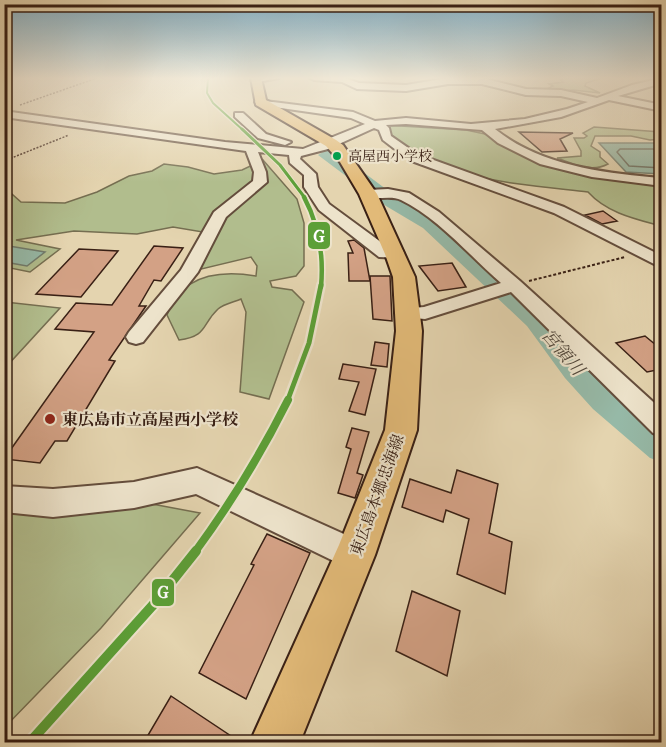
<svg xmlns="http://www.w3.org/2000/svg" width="666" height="747" viewBox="0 0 666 747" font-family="'IM FELL Great Primer','Noto Serif JP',serif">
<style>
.green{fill:#b1bd8d;stroke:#756e51;stroke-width:1.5}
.water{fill:#96b9a7;stroke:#717c6d;stroke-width:1.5}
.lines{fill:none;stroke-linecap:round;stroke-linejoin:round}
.shore{stroke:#686c5e;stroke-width:1.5}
.stream{stroke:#717c6d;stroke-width:2}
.river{fill:#96b9a7;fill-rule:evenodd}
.building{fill:#d3a185;stroke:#392015;stroke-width:1.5}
.minor-casing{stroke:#644d3c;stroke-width:4}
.major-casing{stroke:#392015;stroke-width:4}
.path-far1{stroke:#392015;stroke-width:1.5;stroke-dasharray:2 1.5;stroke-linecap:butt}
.path{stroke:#392015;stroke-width:2;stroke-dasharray:3 2;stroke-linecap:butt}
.minor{fill:#ede3cb;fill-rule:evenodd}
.major{fill:#e2ba78;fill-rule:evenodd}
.rail-1-far5-casing{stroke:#ede3cb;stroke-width:4.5}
.rail-1-far4-casing{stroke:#ede3cb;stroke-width:5}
.rail-1-far3-casing{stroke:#ede3cb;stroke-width:8}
.rail-1-far2-casing{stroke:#ede3cb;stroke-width:10}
.rail-1-far1-casing{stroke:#ede3cb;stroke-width:12}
.rail-1-casing{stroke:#ede3cb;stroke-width:14}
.rail-1-far5{stroke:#5c9f37;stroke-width:2}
.rail-1-far4{stroke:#5c9f37;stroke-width:3}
.rail-1-far3{stroke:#5c9f37;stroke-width:4.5}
.rail-1-far2{stroke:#5c9f37;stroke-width:5}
.rail-1-far1{stroke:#5c9f37;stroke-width:8}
.rail-1{stroke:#5c9f37;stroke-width:10}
.bus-dot{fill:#039f4e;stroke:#ede3cb;stroke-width:2}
.poi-dot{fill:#8f2418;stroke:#ede3cb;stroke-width:2}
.labels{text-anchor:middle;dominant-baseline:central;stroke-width:4.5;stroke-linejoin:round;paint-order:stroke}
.bus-label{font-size:14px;fill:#392015;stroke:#ede3cb;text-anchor:start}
.poi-label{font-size:16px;font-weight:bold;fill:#392015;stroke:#ede3cb;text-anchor:start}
.street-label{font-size:16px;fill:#392015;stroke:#ede3cb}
.water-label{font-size:18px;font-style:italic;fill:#50463a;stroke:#ede3cb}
.line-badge{stroke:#ede3cb;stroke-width:2}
.badge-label{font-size:16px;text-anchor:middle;font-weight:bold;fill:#fff}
</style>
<rect width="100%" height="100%" fill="#e4d4af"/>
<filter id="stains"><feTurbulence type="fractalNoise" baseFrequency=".00333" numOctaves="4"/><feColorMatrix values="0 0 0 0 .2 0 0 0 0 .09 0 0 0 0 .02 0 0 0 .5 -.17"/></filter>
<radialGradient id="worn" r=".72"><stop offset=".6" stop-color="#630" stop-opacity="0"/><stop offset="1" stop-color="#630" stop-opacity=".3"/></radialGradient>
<!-- green -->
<path class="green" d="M565,78H602L586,83L585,86L600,93L573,90L562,91L549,88L553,86L549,84L563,82L560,80Z
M384,125L466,130L485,134L523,154L554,166L661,184V226C635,219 607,213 588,192C530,185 417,180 384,125Z
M594,127L661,132V139L650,140L631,136H595L591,146L600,152V157L608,164C591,173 574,164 557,158L581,156V151L574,138H584L587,136L583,133Z
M263,160L297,199L304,223V266L296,276L270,281L272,287L292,290L304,302L269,399L240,392L246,312L241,299C234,302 223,304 218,309C201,325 208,336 179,340L167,315C181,275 219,270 256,276L257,266L251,257L189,272L209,233L173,227L137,234L74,231L16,240L60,249L30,272L5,267V246L12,241L5,244V188L21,202L65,203L97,192L129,176L152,171L164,164L188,167L214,174L242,170Z
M5,302L60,308L5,368L4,302Z
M120,498L200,513L101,628L5,727V499Z"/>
<!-- water -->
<path class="water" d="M599,143H656L661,148V174L626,172Z
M9,246L45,252L27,266L5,262V250Z"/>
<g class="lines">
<!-- shore -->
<path class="shore" d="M662,152L653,149H620L617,152L629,166L662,168"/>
<!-- stream -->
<path class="stream" d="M4,111L232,143"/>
<!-- river -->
<path class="river" d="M326,150L347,160L398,198L437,220L545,314L585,364L615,393L662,429V462L650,458L593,409L565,378L527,326L423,228L386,206L318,155Z"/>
</g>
<!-- building -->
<path class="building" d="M519,132L573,133L560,139L567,151L542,152Z
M603,211L617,221L602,224L585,215Z
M354,240L364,248L370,281H349L348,253H353L348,241Z
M154,246L183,248L161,281L154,280L139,306H146L109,360L115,361L67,441H55L40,463L4,459L94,332L55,329L76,303L112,305Z
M79,249L118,251L81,297L36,294Z
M452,263L466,287L438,291L419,266Z
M370,276H390L392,321L373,319Z
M645,336L662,350V369L647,372L616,343Z
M375,342L389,344L387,367L371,365Z
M343,364L376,369L365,415L349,411L359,382L339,379Z
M352,428L369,432L357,473L363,475L355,498L338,493L351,449L346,447Z
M457,470L498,484L489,533L512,542L505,594L457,574L469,519L446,510L443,522L402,507L410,479L451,493Z
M267,534L310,553L246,699L199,673L254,565L251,564Z
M412,591L460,611L447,676L396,651Z
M171,696L240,742H144Z"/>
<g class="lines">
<defs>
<path id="minor" d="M256,78H279L253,83V79Z
M310,78H345L359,83L406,85L448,78H482L526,89L561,90L597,98L632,85L662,78V83L618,96L662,105V111L609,100L561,117L495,129C541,166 604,173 662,178V186L592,177L540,164L498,143L482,130L406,124L386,125L389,128L391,136L417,154L564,207L662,256V268L554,213L409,160L383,140L379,130L374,128L328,149L301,156L300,159L316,174L318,187L329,204L389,248L402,250L404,254L402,258L379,257L319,210L304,187V175L290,163L289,155L258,152L266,172L267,182L226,217L198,272L143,342L136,344L129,342L126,337L129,332L181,270L214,212L253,181L254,172L246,151L4,117V111L225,142L303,149L365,124L351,118L260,105L255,102L257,100L353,112L375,121L406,118L471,124L525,119L567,109L588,102L561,96L526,95L482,84H448L406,91L357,89L342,82L314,80Z
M235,113H243L266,134L291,142L285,145L258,138L235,117Z
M388,189L409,193L439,212L520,281L662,410V436L653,433L511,292L425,319L401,317L398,313L401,309L424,307L501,283C471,257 437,217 401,200C389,194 370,203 361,194L368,190Z
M197,468L366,544L371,555L366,566L355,571L344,566L196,494L134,508L53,517L4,512V486L53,489L134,482Z"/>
<path id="major" d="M251,78H261L266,100L336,140L343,145L377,194L415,277L422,331L417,430L375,555L300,742H250L339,545L385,430L396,331L393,277L385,254L359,194L340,162L326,146L256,105Z"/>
</defs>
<!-- minor casing -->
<use href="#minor" class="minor-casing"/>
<!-- major casing -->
<use href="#major" class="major-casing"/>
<!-- path-far1 -->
<path class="path-far1" d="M20,105L97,78
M4,161L69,135"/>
<!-- path -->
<path class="path" d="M529,281L625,257"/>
<!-- minor -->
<use href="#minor" class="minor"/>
<!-- major -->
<use href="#major" class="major"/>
<defs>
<path id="rail-1-far5" d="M208,78L207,93L213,103L244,131"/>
<path id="rail-1-far4" d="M242,129L280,165L305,198"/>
<path id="rail-1-far3" d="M304,197C319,225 324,254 321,287"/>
<path id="rail-1-far2" d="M287,402L309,343L321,285"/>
<path id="rail-1-far1" d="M195,552C231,503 261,454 288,400"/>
<path id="rail-1" d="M30,742L153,605L196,551"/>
</defs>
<!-- rail-1-far5 casing -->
<use href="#rail-1-far5" class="rail-1-far5-casing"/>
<!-- rail-1-far4 casing -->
<use href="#rail-1-far4" class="rail-1-far4-casing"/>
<!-- rail-1-far3 casing -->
<use href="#rail-1-far3" class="rail-1-far3-casing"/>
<!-- rail-1-far2 casing -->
<use href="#rail-1-far2" class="rail-1-far2-casing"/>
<!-- rail-1-far1 casing -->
<use href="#rail-1-far1" class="rail-1-far1-casing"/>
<!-- rail-1 casing -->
<use href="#rail-1" class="rail-1-casing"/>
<!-- rail-1-far5 -->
<use href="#rail-1-far5" class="rail-1-far5"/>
<!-- rail-1-far4 -->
<use href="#rail-1-far4" class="rail-1-far4"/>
<!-- rail-1-far3 -->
<use href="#rail-1-far3" class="rail-1-far3"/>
<!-- rail-1-far2 -->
<use href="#rail-1-far2" class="rail-1-far2"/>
<!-- rail-1-far1 -->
<use href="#rail-1-far1" class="rail-1-far1"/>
<!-- rail-1 -->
<use href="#rail-1" class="rail-1"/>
</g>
<!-- sky -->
<linearGradient id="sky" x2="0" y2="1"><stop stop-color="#87b6ce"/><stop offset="0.43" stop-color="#f3ecdb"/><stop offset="1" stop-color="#f3ecdb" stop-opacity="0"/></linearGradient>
<rect width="666" height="182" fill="url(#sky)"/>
<!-- markers -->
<circle class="bus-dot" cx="337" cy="156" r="5"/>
<circle class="poi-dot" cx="50" cy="419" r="6"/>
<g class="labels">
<!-- bus labels -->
<g class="bus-label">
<text x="348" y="156">高屋西小学校</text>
</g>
<!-- poi labels -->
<g class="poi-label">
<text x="62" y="419">東広島市立高屋西小学校</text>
</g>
<!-- street labels -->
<g class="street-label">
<text transform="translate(377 495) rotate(-70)">東広島本郷忠海線</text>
</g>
<!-- water labels -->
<g class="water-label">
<text transform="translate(563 352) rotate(50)">宮領川</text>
</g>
</g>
<g class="line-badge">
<rect x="307" y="221" width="24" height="29" rx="6" fill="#5c9f37"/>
<rect x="151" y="578" width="24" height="29" rx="6" fill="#5c9f37"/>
</g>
<g class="badge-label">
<text x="319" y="242">G</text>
<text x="163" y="598">G</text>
</g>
<!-- margin -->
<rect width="666" height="747" fill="none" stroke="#e4d4af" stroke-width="24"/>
<rect x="6" y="6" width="654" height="735" fill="none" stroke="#392015" stroke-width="3"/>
<rect x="12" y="12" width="642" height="723" fill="none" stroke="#392015" stroke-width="1.5"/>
<rect width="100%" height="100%" filter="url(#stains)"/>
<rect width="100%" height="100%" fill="url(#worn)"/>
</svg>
